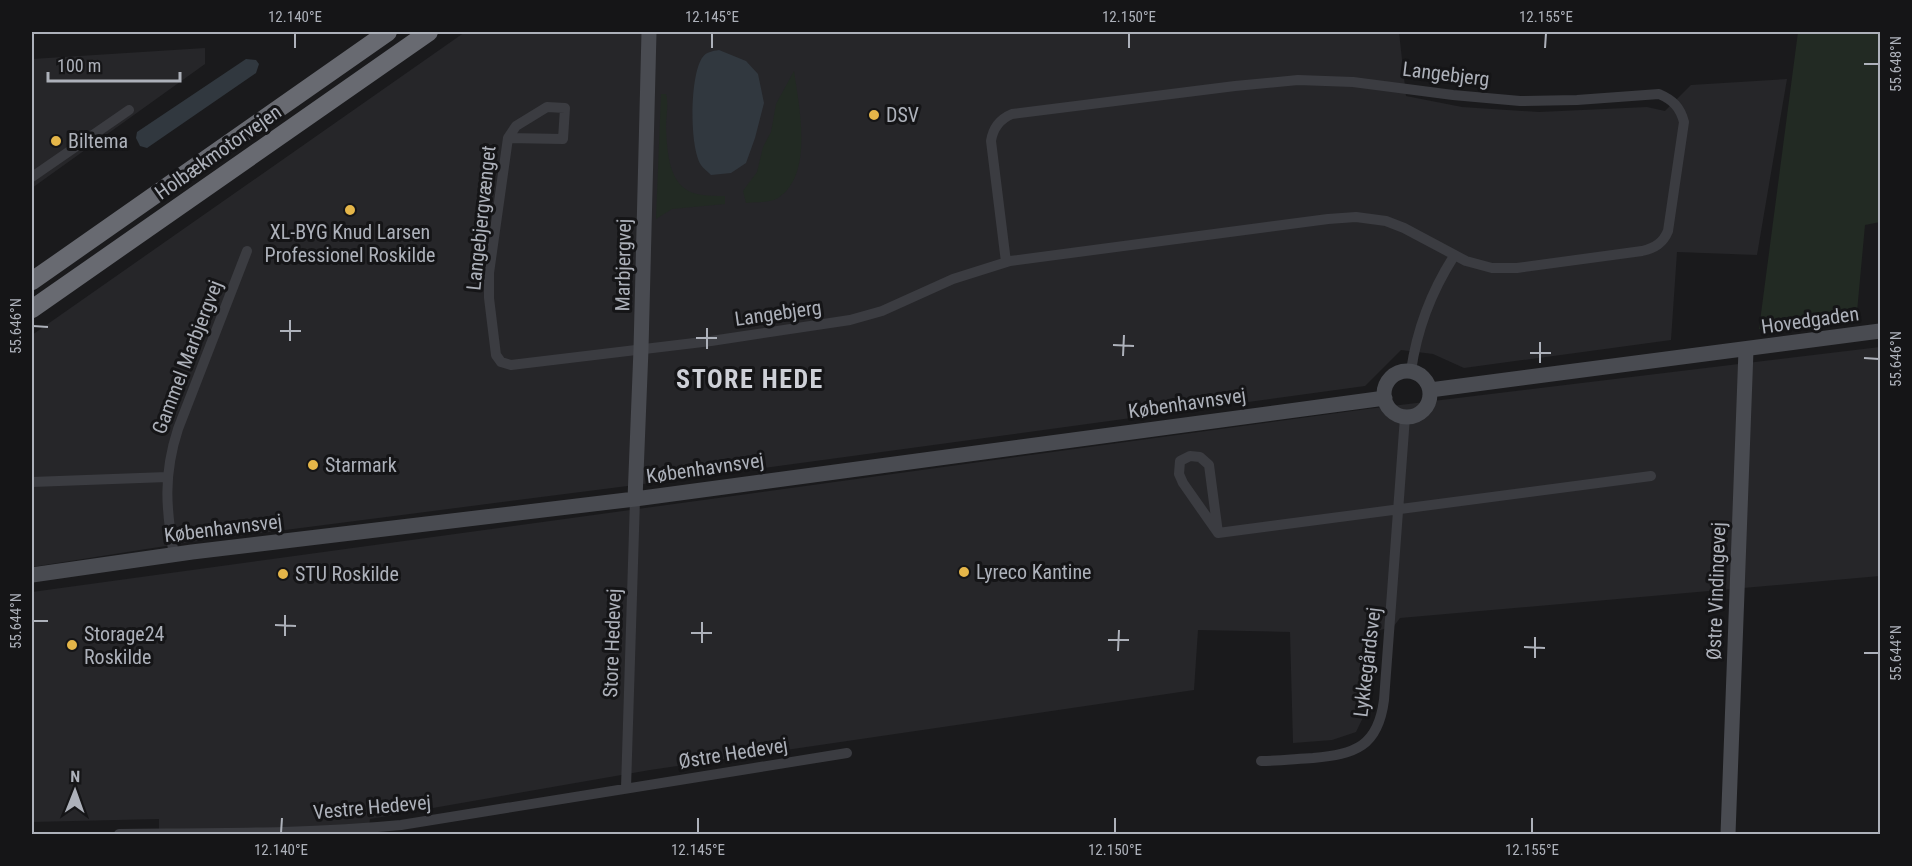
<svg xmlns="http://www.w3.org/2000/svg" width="1912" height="866" viewBox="0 0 1912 866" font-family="'Roboto Condensed',sans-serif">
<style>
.built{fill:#262629}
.green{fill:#222a23}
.water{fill:#31383f}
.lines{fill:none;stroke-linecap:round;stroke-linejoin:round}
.street{stroke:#3b3c41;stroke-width:10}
.secondary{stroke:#494b51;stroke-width:15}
.highway{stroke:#686a71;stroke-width:18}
.ticks{fill:none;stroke:#adb1ba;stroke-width:2}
.poi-dot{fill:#e5b649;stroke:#151517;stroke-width:2}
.labels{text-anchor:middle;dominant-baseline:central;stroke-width:6;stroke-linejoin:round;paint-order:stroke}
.street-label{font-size:20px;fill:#adb1ba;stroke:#151517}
.poi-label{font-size:20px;fill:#adb1ba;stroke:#151517;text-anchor:start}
.district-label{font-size:26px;font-weight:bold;letter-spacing:1.5px;fill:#ced0d7;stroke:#151517}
.neatline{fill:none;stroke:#adb1ba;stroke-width:2}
.ticks-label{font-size:15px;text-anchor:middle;fill:#adb1ba}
</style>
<rect width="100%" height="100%" fill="#1a1a1c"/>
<!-- built -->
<path class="built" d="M465,32H1399L1406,96L1462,107L1539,112L1647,107L1665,111L1691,85L1787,79L1757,255L1677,252L1671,340L1464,368L1433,354L1401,350L1365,386L706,476L191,542L32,567V335Z
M205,48V64L32,188V59Z
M1880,347V576L1400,618L1394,626L1377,631L1370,703L1356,732L1332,740L1293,743L1290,632L1198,630L1194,690L650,770L370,819L368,834H159V819L32,822V592L1367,409Z"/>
<!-- green -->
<path class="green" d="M1798,32H1880V222L1865,225L1857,312L1759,329Z
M794,71C799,106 814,175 778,198C770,203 755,202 746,203L743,191L757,172L763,147L771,132L776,104Z
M661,94H666C669,105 666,115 666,127C667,150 668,188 697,194C706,196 716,196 725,196V204L672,209L656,219Z"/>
<!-- water -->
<path class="water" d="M719,50L746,61L758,74L764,103L755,138L746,163L731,173L711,175C708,172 703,168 701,165C689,146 690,76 702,58C706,52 712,51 719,50Z
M246,59L256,60L259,64L256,73L147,148L140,146L136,138L137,132Z"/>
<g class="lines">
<!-- street -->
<path class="street" d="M508,138L563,139L565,108L547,107L516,126L508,138L489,273V298L496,355L501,362L511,365L711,341L850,320L882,311L953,279L1010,261L1328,219L1356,217L1386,221L1404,228L1466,261L1492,268H1517L1642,251C1655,248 1663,243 1668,231L1684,122C1680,107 1673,100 1659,94L1577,100L1520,101L1453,95L1353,82L1298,80L1235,86L1012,114C1000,119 993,128 991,141L1006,262
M32,177L129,110
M1411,371C1417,328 1431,292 1454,256
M1190,456L1200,457L1209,465L1218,533L1183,483L1179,474L1180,461Z
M32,482L167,477
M1218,533L1651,476
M174,555C166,509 163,475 178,429L247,251
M1261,761C1278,761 1295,759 1313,758C1355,754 1378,747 1384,700L1405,417
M626,788L635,499
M119,834C213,833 307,834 401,825L847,753"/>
<!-- secondary -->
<path class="secondary" d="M1384 394a23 23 0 1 1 46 0a23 23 0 1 1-46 0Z
M1430,390L1880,331
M635,499L641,349L649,32
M32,575L192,552L635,499L1385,398
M1728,834L1746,350"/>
<!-- highway -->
<path class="highway" d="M32,281L388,32
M32,309L429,32"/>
</g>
<!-- ticks -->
<path class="ticks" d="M295,48V33M712,48V33M1129,48V33M1545,48L1546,33M1864,64H1879M33,326L48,327M280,331H301M696,338H717M290,341V320M1113,345L1134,346M707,349V328M1530,353H1551M1123,356L1124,335M1864,358L1879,359M1540,363V342M33,621H48M275,625L296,626M691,633H712M285,636V615M1108,640H1129M702,643V622M1524,647L1545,648M1118,651L1119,630M1864,653H1879M1535,658V637M281,833L282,818M698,833V818M1115,833V818M1532,833V818"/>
<!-- markers -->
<g class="poi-dot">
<circle cx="874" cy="115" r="6"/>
<circle cx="56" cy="141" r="6"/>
<circle cx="350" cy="210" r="6"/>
<circle cx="313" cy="465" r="6"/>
<circle cx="964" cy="572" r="6"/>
<circle cx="283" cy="574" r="6"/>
<circle cx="72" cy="645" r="6"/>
</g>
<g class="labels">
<!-- street labels -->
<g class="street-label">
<text transform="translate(1446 74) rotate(7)">Langebjerg</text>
<text transform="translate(218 152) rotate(-35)">Holbækmotorvejen</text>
<text transform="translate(481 218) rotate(-84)">Langebjergvænget</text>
<text transform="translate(623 265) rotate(-89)">Marbjergvej</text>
<text transform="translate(778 313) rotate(-8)">Langebjerg</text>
<text transform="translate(1810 320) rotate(-8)">Hovedgaden</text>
<text transform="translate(187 357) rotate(-69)">Gammel Marbjergvej</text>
<text transform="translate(1187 403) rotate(-8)">Københavnsvej</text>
<text transform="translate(705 468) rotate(-8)">Københavnsvej</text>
<text transform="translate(223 528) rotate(-7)">Københavnsvej</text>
<text transform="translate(1716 591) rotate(-88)">Østre Vindingevej</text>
<text transform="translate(612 643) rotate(-88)">Store Hedevej</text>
<text transform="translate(1367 662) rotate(-83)">Lykkegårdsvej</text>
<text transform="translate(733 753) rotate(-9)">Østre Hedevej</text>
<text transform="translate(372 807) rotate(-5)">Vestre Hedevej</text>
</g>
<!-- poi labels -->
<g class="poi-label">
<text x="886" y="115">DSV</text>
<text x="68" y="141">Biltema</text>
<text x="350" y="232" text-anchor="middle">XL-BYG Knud Larsen<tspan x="350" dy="23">Professionel Roskilde</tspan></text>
<text x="325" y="465">Starmark</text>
<text x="976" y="572">Lyreco Kantine</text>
<text x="295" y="574">STU Roskilde</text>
<text x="84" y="634">Storage24<tspan x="84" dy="23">Roskilde</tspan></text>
</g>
<!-- district labels -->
<g class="district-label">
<text x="750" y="379">STORE HEDE</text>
</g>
</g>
<!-- border -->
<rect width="1912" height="866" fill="none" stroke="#151517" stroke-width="66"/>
<!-- north arrow -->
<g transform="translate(75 791) rotate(1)" stroke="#151517" stroke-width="4.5" paint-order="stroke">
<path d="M0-4.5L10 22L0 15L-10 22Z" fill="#adb1ba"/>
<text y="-9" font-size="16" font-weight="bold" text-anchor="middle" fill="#adb1ba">N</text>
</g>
<!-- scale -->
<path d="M48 72v9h132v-9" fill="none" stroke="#adb1ba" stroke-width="3"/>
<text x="57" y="72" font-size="18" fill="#adb1ba" stroke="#151517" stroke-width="4.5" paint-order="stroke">100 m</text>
<rect x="33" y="33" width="1846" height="800" class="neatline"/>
<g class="ticks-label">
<text x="295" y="22">12.140°E</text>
<text x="712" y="22">12.145°E</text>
<text x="1129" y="22">12.150°E</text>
<text x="1546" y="22">12.155°E</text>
<text transform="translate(1896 64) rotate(-90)" y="5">55.648°N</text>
<text transform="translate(16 326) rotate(-90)" y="5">55.646°N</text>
<text transform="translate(1896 359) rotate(-90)" y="5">55.646°N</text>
<text transform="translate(16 621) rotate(-90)" y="5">55.644°N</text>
<text transform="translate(1896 653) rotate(-90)" y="5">55.644°N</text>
<text x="281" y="855">12.140°E</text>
<text x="698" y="855">12.145°E</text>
<text x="1115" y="855">12.150°E</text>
<text x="1532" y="855">12.155°E</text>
</g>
</svg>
